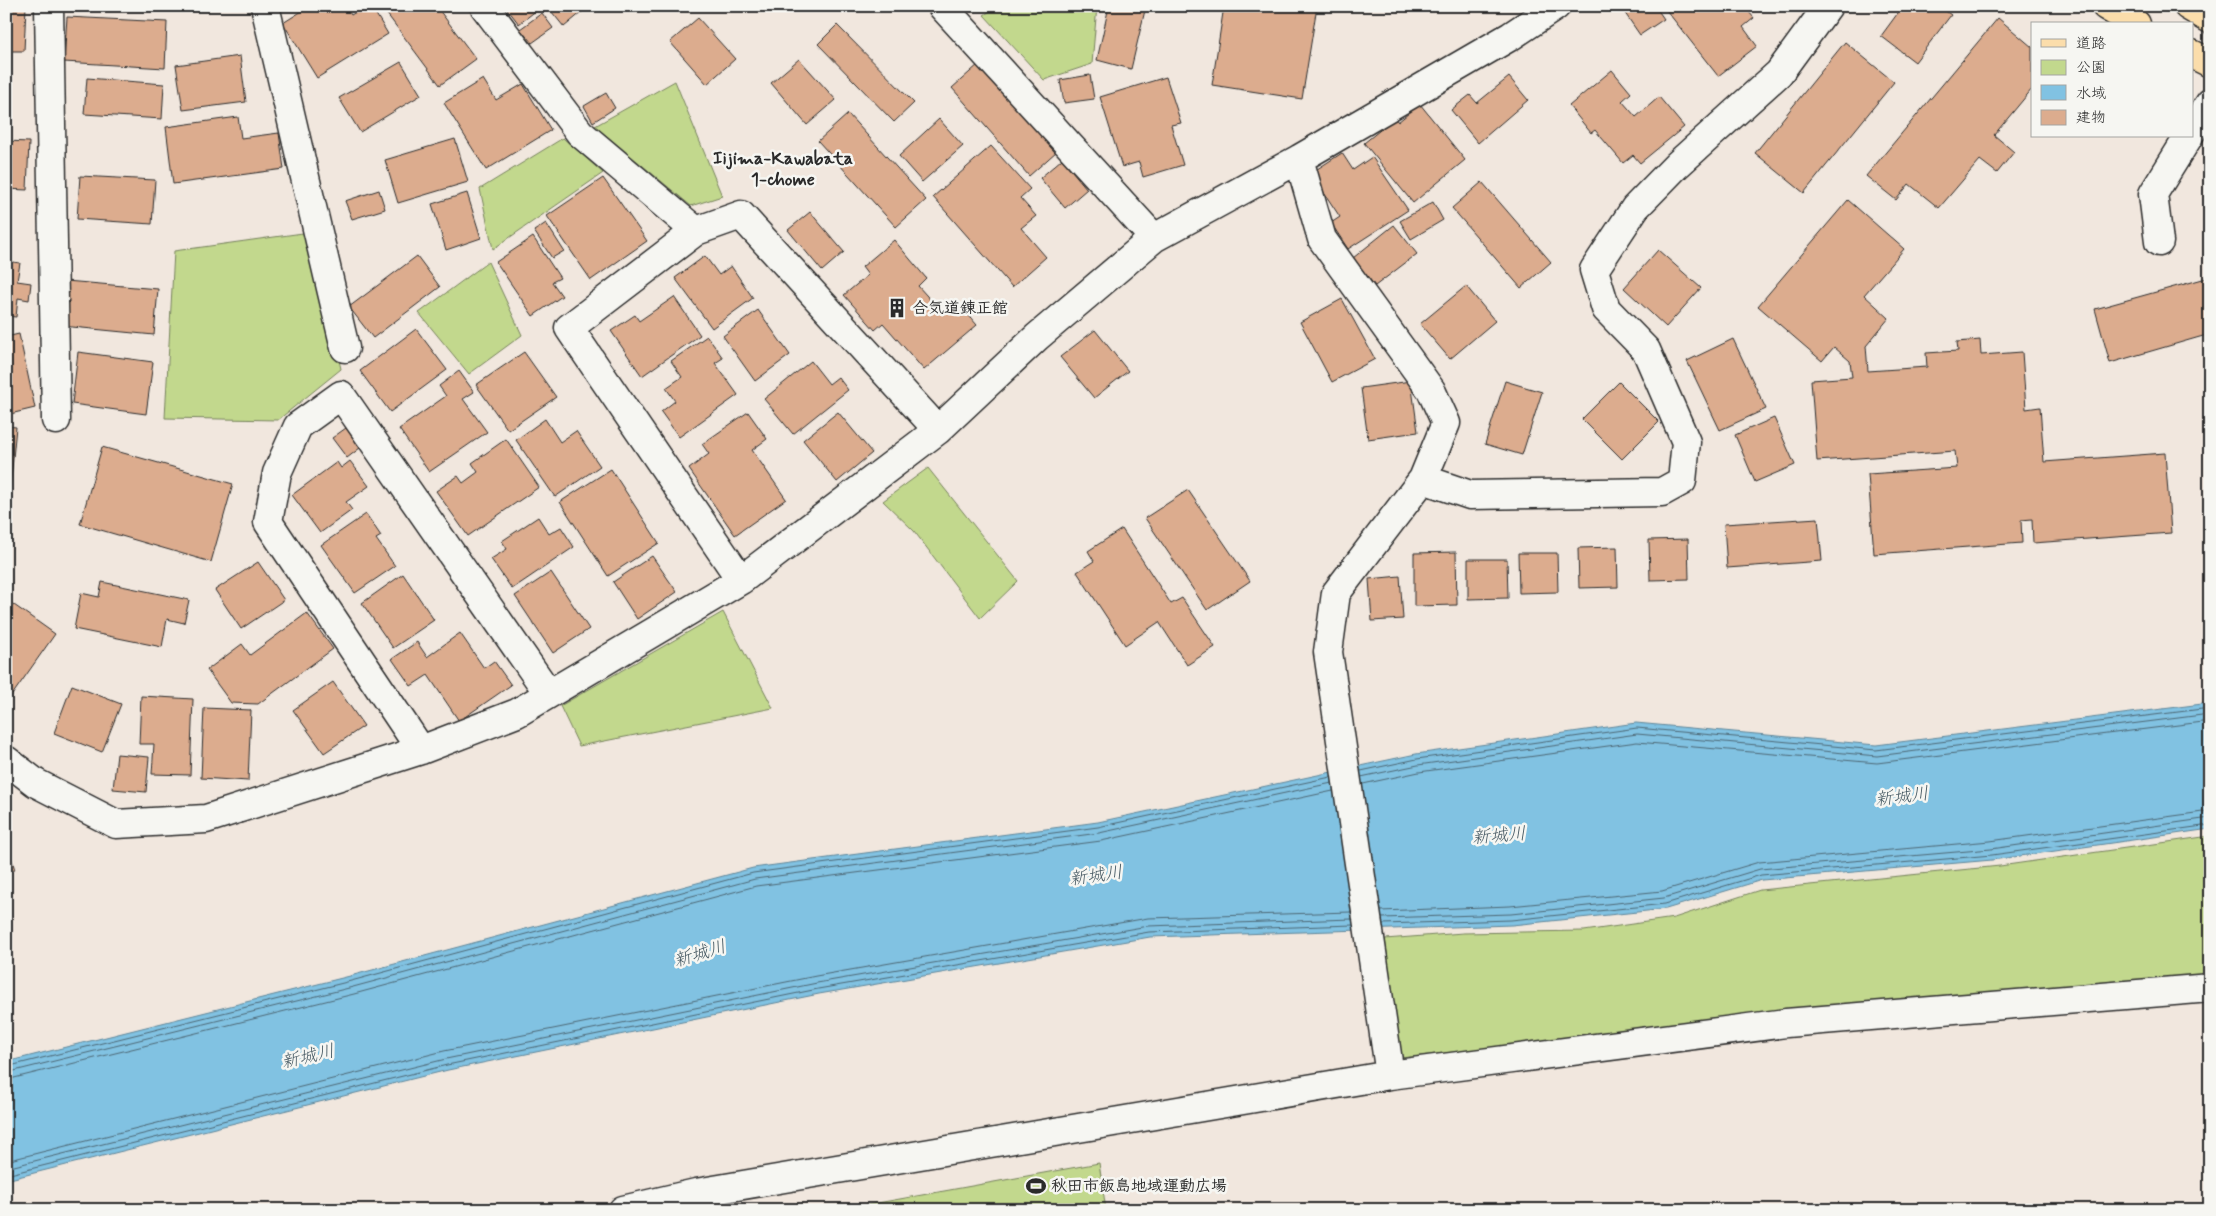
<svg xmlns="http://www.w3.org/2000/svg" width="2216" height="1216" viewBox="0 0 2216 1216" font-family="Mynerve,'Klee One',sans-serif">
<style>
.green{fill:#c2d88d;stroke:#76825c}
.water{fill:#81c2e2;stroke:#5f8699}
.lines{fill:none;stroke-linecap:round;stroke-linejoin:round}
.shore{stroke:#4d6774;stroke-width:1}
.building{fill:#dcac8e;stroke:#2b2b2b}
.street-casing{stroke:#2b2b2b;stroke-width:31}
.primary-casing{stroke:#2b2b2b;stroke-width:31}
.street{stroke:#f6f6f2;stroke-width:28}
.primary{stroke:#fbddab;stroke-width:28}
.labels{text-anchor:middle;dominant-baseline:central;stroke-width:5;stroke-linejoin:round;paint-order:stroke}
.poi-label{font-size:16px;font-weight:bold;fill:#2b2b2b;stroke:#f6f6f2;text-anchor:start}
.neighbourhood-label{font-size:18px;font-weight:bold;fill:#2b2b2b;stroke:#f6f6f2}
.water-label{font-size:18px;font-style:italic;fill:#455862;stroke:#f6f6f2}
</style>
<rect width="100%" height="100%" fill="#f1e7de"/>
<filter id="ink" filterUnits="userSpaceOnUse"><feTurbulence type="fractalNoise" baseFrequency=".02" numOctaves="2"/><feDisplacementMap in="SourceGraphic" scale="10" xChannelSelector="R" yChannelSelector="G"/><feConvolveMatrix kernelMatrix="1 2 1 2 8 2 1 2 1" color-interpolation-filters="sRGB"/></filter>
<g filter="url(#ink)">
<!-- green -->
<path class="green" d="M998,6H1097L1092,64L1044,80L984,15Z
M675,81L722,196L691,206L595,126Z
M563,138L603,173L493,249L480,189Z
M310,232L341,369L278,420L165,418L174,251Z
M488,262L522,335L469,374L419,313Z
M928,468L1018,581L980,618L914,531L883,501Z
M723,612L773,708L579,746L560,706Z
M2210,836V978L1821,1010L1401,1058L1385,939L1463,933L1584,931L1674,918L1760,890L2000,866Z
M1099,1163L1106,1210H839Z"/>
<!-- water -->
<path class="water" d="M2210,703V829L1992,860L1762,880L1666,909L1512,925L1150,937L819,994L448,1070L6,1180V1062L350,976L753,868L1098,822L1416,754L1636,723L1876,745Z"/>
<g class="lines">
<!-- shore -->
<path class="shore" d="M1361,771L1417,759L1637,728L1876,750L2210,708
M1361,777L1418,765L1637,734L1877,756L2210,714
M1363,784L1419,772L1637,742L1877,763L2210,721
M1381,911L1510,906L1662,891L1759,862L1990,841L2210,811
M1382,918L1511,914L1664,898L1760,869L1991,849L2210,818
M1383,924L1511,920L1665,904L1761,875L1992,855L2210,825
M6,1067L351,981L753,873L1098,827L1331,777
M6,1073L353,987L755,879L1099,833L1332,783
M6,1080L354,994L756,886L1101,841L1333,791
M6,1161L444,1051L816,976L1148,918L1351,912
M6,1168L446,1059L817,983L1148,926L1352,919
M6,1175L447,1065L818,989L1149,932L1353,925"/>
</g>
<!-- building -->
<path class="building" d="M6,6H26L24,51H6Z
M310,6H345L351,15L366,6H371L388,34L317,78L283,23Z
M381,6H436L476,59L440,85Z
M505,6H542L519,24Z
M547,6H587L588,7L564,27Z
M1109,6H1146L1131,69L1097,60Z
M1224,6H1317L1302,99L1212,85Z
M1620,6H1655L1664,19L1640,35Z
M1663,6H1744L1754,18L1743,27L1757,46L1718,76Z
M1903,6H1939L1951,15L1915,62L1881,36Z
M542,13L553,28L532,43L520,29Z
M67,17L167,22L165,68L64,62Z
M698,18L735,59L707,84L670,42Z
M1998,18L2032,47V89L1994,135L2014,152L1997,173L1980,160L1939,208L1909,184L1896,200L1866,176Z
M837,25L914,103L894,122L818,44Z
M1845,42L1894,82L1804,193L1755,153Z
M240,56L246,102L183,110L176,65Z
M799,59L836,100L807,125L771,83Z
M401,62L421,95L360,132L339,98Z
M979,64L1057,151L1029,176L952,88Z
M1612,70L1631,93L1622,101L1636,117L1659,97L1684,127L1640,163L1633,155L1623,163L1595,130L1591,133L1569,106Z
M1090,75L1094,99L1064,103L1060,80Z
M1166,77L1181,123L1171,125L1183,165L1143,177L1139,162L1122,167L1100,97Z
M1509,77L1528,100L1478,143L1451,110L1470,95L1477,103Z
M87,78L164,84L162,119L84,114Z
M483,79L496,100L523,84L551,130L486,170L444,103Z
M606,93L615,108L593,122L584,106Z
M1420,104L1465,160L1413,203L1364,143L1395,118L1398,122Z
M848,114L926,200L896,227L818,141Z
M238,117L241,138L279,133L284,169L173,184L166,127Z
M939,119L963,146L922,182L899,156Z
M455,139L468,182L398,203L385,160Z
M6,141L29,142L27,190L6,189Z
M991,146L1030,189L1020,198L1036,216L1021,228L1046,257L1012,287L933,197Z
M1342,153L1353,170L1372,157L1408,210L1348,249L1331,223L1340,217L1311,173Z
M1062,159L1087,189L1065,208L1040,178Z
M80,176L155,180L152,224L77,219Z
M603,178L647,241L591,280L547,216Z
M1482,182L1551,262L1521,288L1452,208Z
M379,190L385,209L352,219L345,201Z
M467,193L481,238L446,250L432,204Z
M1848,200L1904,249L1864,295L1889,318L1866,346L1868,371L1927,367L1926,353L1958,351L1957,342L1980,340L1981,355L2022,352L2026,409L2040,407L2044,462L2165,453L2171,533L2033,543L2032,519L2021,520L2022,543L1874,554L1868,474L1957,468L1955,451L1817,461L1811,380L1852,377L1850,361L1834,347L1822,361L1758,306Z
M1433,202L1443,220L1411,239L1400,221Z
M810,212L844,252L822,271L788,230Z
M546,223L564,251L552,258L534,231Z
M1394,225L1417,254L1375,286L1353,258Z
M533,237L560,278L552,282L562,296L533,316L496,262Z
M894,240L926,278L918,286L943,314L957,302L977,325L924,370L883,323L875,330L844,295L868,275L862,267Z
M1658,250L1701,288L1666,327L1624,288Z
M417,256L440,287L373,338L349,307Z
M705,256L719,275L731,266L753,298L712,328L675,278Z
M6,261L20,263L17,281L31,283L29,300L18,298L16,317L6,316Z
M2210,277V334L2110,363L2095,309Z
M66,281L158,289L154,335L62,326Z
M1466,286L1495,321L1450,359L1420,324Z
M674,297L700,335L642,376L611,331L635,315L639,321Z
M1342,299L1375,359L1332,382L1300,322Z
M758,310L790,355L755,381L723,336Z
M416,329L447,370L390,412L360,371Z
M1095,330L1128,371L1094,398L1060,357Z
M19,334L35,408L6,415V337Z
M707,336L723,358L715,363L738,395L679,437L661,412L675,401L666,388L682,377L671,361Z
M1733,339L1766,409L1720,430L1687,361Z
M78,352L153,362L146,414L72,404Z
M524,352L556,397L508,430L476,385Z
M811,361L829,384L838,377L848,390L793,434L764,399Z
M459,371L474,392L463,399L487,432L429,472L399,429L446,396L439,386Z
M1411,381L1418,432L1368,439L1361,388Z
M1505,381L1542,392L1522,455L1485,444Z
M1619,382L1659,422L1622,459L1582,419Z
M748,412L767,439L752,450L786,499L735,535L689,469L709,454L702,444Z
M838,412L872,453L837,482L803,440Z
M1774,418L1795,465L1755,482L1735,435Z
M545,419L560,442L576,431L600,466L555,497L516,440Z
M6,426L16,427L9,500H6Z
M346,428L360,448L347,458L332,438Z
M506,439L539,487L468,536L436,491L458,476L463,483L478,472L472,463Z
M102,447L233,484L211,562L80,524Z
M350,461L369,486L346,502L352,510L320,533L292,495L337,462L341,468Z
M611,469L659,543L608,576L560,502Z
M1188,490L1250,581L1207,610L1145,518Z
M366,514L381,536L376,539L395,566L355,593L321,545Z
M538,517L549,534L561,527L574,547L512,589L491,559L507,549L502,541Z
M1818,518L1822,561L1727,568L1724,524Z
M1122,529L1171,604L1182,598L1215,647L1187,665L1159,622L1125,645L1077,572L1094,561L1088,551Z
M1688,539L1689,579L1650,580L1649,540Z
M1617,547L1618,587L1579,588L1578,548Z
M1456,552L1457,605L1414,606V553Z
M1518,553H1557L1558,592L1519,593Z
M652,556L677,592L637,619L613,582Z
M1468,559H1507L1508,598L1468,599Z
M258,562L284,600L241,629L215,590Z
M551,572L589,629L553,653L515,596Z
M403,574L434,620L393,648L362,603Z
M1400,576L1403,619L1372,621L1369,579Z
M102,582L189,600L184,623L167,619L162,647L74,629L81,593L99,597Z
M7,600L55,634L10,698L6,695Z
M307,613L333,649L258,704L231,703L207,670L242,644L250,655Z
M460,633L484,668L494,661L511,685L459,721L428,675L411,686L392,659L417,642L427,657Z
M333,682L364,726L324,753L293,710Z
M72,685L121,704L102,752L54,733Z
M141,696L193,699L190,775L152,774L154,744H139Z
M204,708L251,710L248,781L201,778Z
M117,754L149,757L146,792L113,789Z
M6,839L15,870L6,872Z"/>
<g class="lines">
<defs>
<path id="street" d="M49,6L56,420
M265,6L345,348
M484,6L580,133L696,231L569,328L741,580
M942,6L1154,238
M2192,131L2210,103
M1299,159L1322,239L1431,390L1446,423L1423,479L1336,593L1328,652L1390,1075
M696,231L741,215L938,430
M2159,242L2153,194L2189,136
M1423,479L1470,495L1662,492L1682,481L1686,442L1646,350L1606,309L1594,270L1635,208L1677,165L1779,73L1828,6
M421,750L268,522L277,473L298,426L341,395L549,694
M6,760L36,783L116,824L206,819L421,750L517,713L741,580L938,430L1037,337L1154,238L1299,159L1511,36L1556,6
M623,1210L696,1193L1390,1075L1786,1023L2210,988"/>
<path id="primary" d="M2106,6L2136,24
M2188,6L2210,19
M2192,54L2210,63"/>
</defs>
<!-- street casing -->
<use href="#street" class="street-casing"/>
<!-- primary casing -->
<use href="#primary" class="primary-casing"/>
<!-- street -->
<use href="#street" class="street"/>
<!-- primary -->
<use href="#primary" class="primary"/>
</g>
</g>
<!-- icons -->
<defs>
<symbol id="building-bare" viewBox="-9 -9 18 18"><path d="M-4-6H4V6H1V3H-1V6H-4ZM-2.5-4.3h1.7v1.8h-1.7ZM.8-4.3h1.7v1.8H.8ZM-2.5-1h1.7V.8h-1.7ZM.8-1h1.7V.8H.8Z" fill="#2b2b2b" stroke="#f6f6f2" stroke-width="2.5" paint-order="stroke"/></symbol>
<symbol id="stadium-bare" viewBox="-9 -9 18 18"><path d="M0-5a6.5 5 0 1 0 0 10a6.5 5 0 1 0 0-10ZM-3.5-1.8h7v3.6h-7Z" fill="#2b2b2b" stroke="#f6f6f2" stroke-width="2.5" paint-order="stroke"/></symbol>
</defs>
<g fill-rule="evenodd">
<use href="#building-bare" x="883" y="294" width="28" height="28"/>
<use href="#stadium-bare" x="1022" y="1172" width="28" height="28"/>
</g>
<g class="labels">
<!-- poi labels -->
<g class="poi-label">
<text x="912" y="308">合気道錬正館</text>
<text x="1051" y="1186">秋田市飯島地域運動広場</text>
</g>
<!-- neighbourhood labels -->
<g class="neighbourhood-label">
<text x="783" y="159">Iijima-Kawabata<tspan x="783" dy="21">1-chome</tspan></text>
</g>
<!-- water labels -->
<g class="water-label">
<text transform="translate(1902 797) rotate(-7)">新城川</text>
<text transform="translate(1499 836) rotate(-5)">新城川</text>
<text transform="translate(1096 876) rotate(-8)">新城川</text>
<text transform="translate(700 954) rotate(-17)">新城川</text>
<text transform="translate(308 1057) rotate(-13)">新城川</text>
</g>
</g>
<!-- margin -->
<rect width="2216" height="1216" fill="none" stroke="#f6f6f2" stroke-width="25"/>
<rect x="12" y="12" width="2191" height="1191" fill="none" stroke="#2b2b2b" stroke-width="2" filter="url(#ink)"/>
<!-- legend -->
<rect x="2031" y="22" width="162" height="115" fill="#f6f6f2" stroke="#a5a5a2"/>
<rect x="2041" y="39" width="25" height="8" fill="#fbddab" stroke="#a5a5a2"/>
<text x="2076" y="48" font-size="15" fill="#2b2b2b">道路</text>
<rect x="2041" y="60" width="25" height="15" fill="#c2d88d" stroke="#a5a5a2"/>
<text x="2076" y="72" font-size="15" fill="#2b2b2b">公園</text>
<rect x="2041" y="85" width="25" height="15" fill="#81c2e2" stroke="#a5a5a2"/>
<text x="2076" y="98" font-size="15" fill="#2b2b2b">水域</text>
<rect x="2041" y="110" width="25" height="15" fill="#dcac8e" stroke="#a5a5a2"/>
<text x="2076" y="122" font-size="15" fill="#2b2b2b">建物</text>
</svg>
